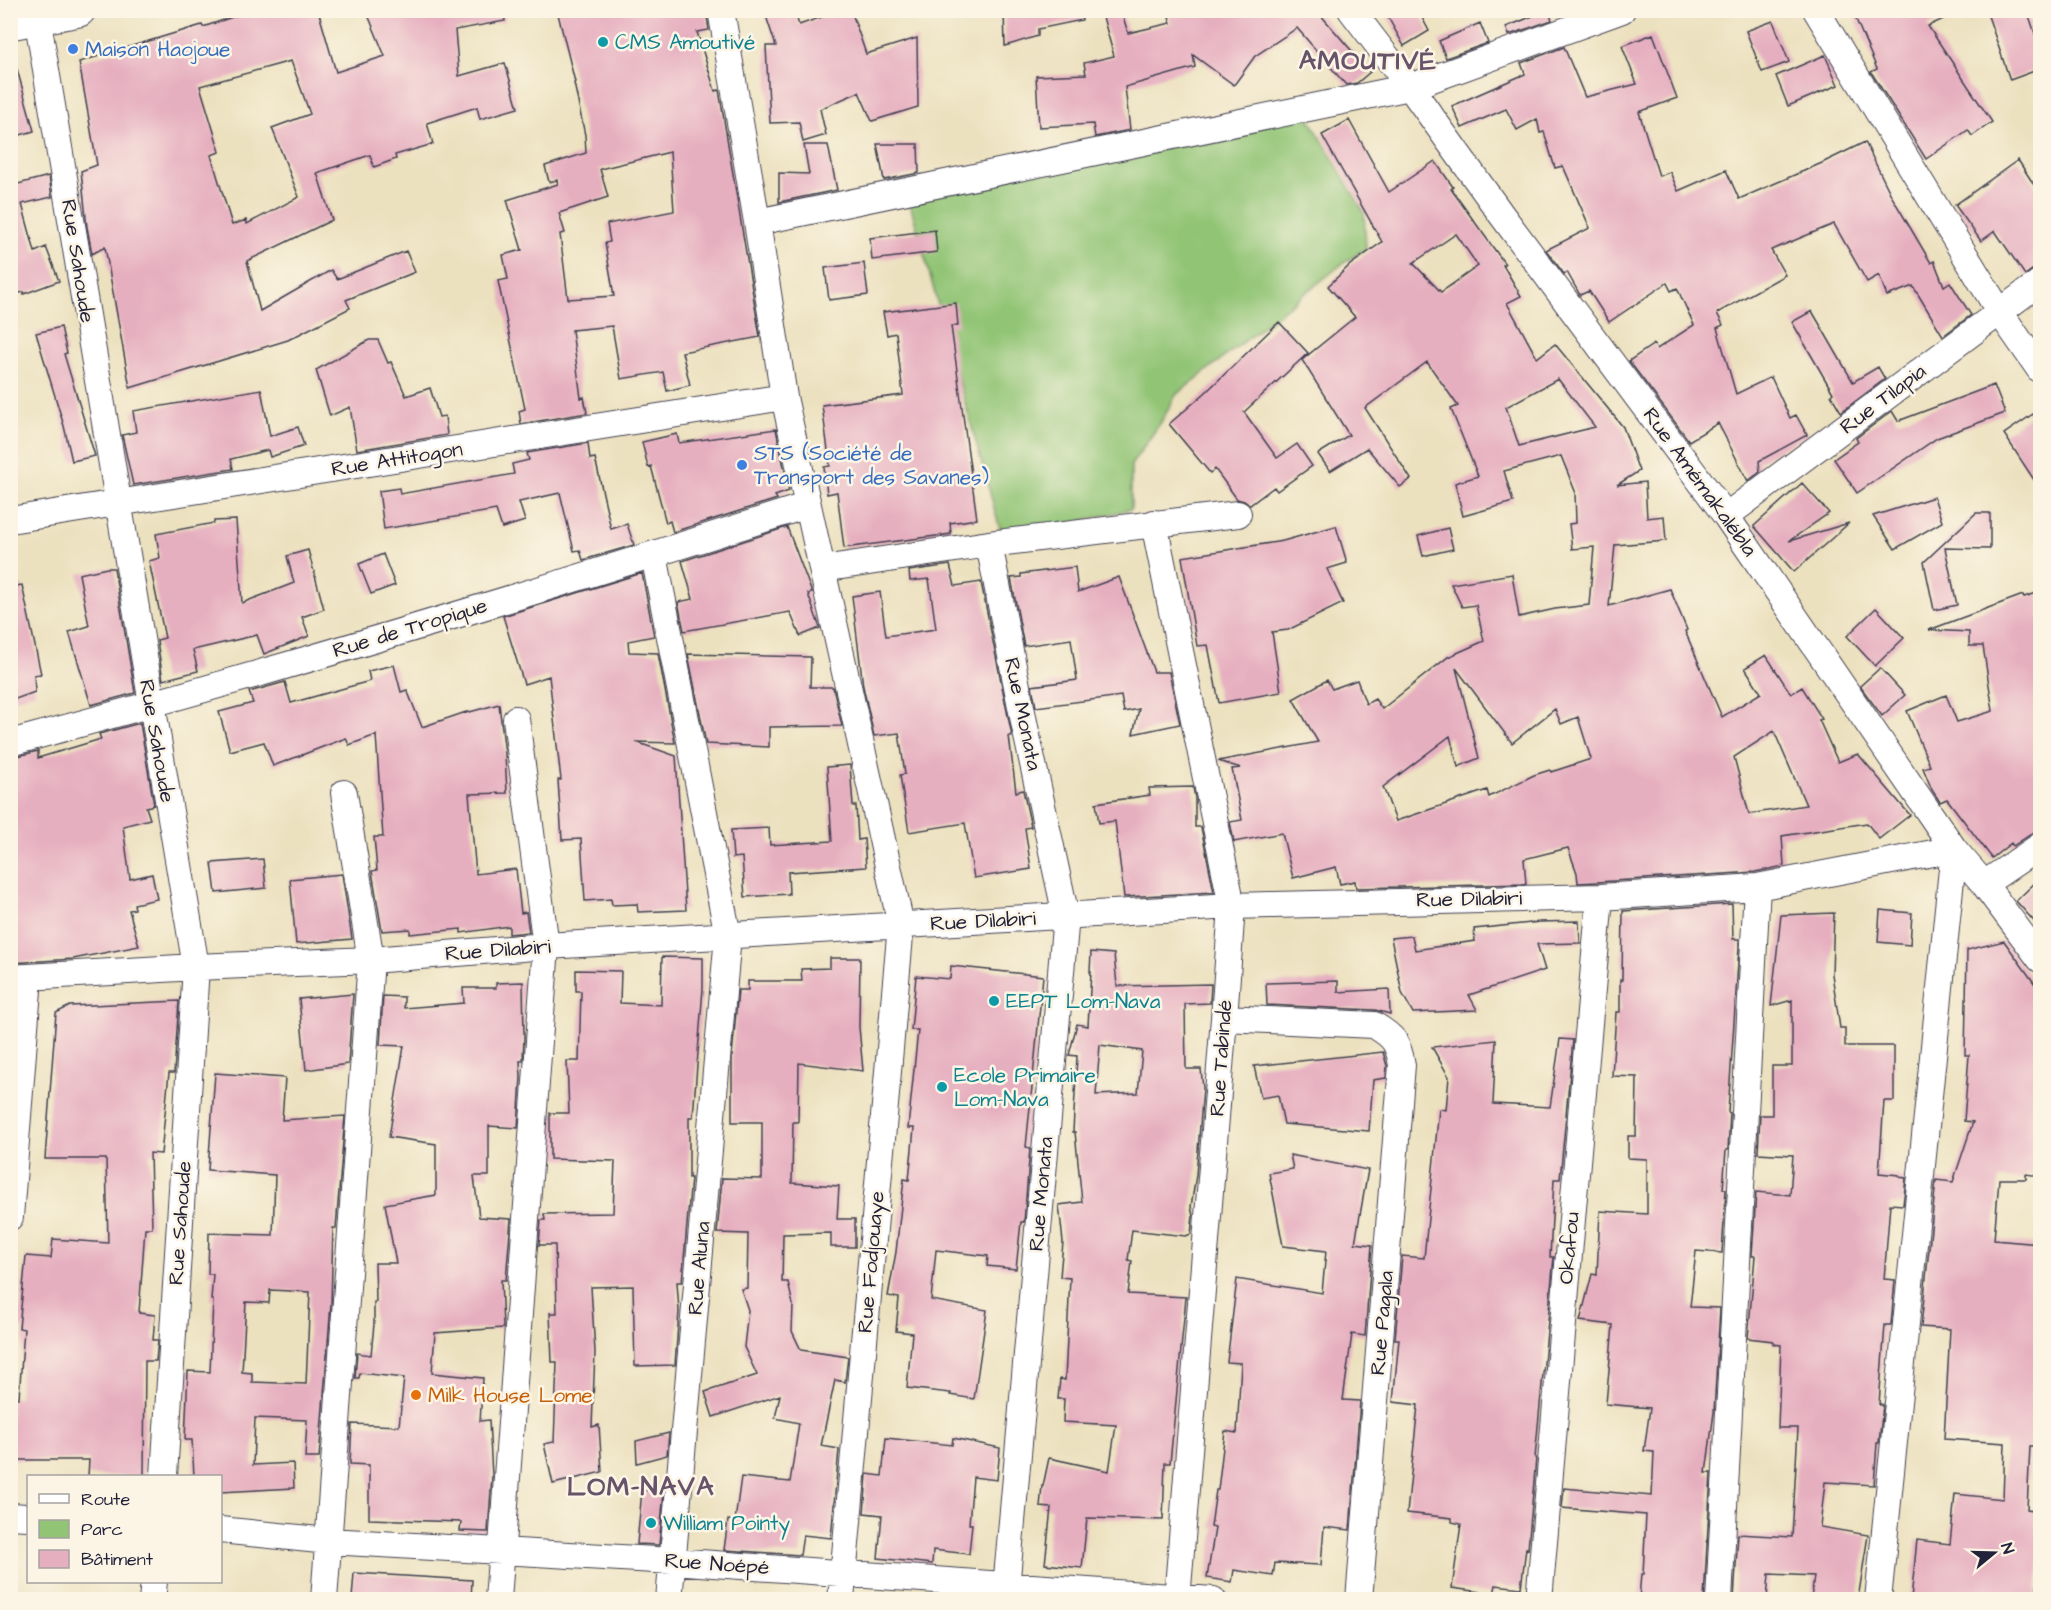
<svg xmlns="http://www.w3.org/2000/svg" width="2051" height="1610" viewBox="0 0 2051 1610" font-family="'Architects Daughter',sans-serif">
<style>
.green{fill:#91c475;stroke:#5a7358;stroke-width:1.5}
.building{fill:#e6afc0;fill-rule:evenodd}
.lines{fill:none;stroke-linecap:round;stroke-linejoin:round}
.minor-casing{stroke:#403f4f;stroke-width:28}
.highway-casing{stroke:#403f4f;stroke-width:35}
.minor{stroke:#fff;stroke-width:26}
.highway{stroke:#fff;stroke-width:33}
.culture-dot{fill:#0f9aa8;stroke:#fcf5e5;stroke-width:2}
.shop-dot{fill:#3f7fe0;stroke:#fcf5e5;stroke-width:2}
.food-dot{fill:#e8710a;stroke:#fcf5e5;stroke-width:2}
.labels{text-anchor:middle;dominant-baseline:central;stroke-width:5;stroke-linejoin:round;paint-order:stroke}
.culture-label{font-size:21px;fill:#0d838f;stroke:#fcf5e5;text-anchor:start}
.shop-label{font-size:21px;fill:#366cbe;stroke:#fcf5e5;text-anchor:start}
.street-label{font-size:21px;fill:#22223b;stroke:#fcf5e5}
.food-label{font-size:21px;fill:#c56008;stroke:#fcf5e5;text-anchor:start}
.district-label{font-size:27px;font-weight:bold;letter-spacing:1.5px;fill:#67536a;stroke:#fcf5e5}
</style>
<rect width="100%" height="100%" fill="#fcf5e5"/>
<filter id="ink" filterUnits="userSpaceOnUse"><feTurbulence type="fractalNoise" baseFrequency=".0167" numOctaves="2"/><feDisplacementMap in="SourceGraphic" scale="12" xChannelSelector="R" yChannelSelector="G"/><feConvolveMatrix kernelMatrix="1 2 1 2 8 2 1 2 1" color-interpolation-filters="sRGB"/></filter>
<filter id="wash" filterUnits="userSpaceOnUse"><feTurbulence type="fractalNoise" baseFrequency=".008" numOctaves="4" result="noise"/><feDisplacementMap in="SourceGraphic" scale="24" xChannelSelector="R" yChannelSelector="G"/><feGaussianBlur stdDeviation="1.35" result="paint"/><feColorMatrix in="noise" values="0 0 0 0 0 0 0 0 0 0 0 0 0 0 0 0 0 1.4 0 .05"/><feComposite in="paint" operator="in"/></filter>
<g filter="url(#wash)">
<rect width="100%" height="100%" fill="#ece1bf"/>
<!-- green -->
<path class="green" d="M1304,109L1364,213L1366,248L1341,265L1176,395L1161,422L1131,465V509L1003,540L906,189Z"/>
<g id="blocks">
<!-- building -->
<path class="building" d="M253,10H318L336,72L385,56L366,10H504L505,21L455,30L459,76L505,63L518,108L480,119L477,107L427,123L433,144L395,155L396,159L374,167L370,155L317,173L332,220L247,261L260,311L331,270L337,279L406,251L415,272L346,300L350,308L288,340L130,388L105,247L92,254L87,227L81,171L97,165L79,62L202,25L203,27ZM291,61L310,114L272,128L299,197L247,224L246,220L232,225L211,155L220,152L200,86Z
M557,10H706L709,30L697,32L715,91L719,90L760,337L682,352L690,385L667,391L663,372L621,379L612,326L572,330L581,398L584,397L587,413L521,424L519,411L525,409L498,281L508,279L503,255L522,250L507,200L558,184L557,180L549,182L545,166L586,153L585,135L574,83L575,82ZM670,152L674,211L607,224L610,242L605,243L614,296L568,299L560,234L565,233L559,213L608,197L600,169Z
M764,10H794L799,25L842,10H851L866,54L917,38L918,107L872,121L859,92L820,109L826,135L803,142L799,122L770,123L766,46H776Z
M1004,10H1081L1082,20L1038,29V36L1005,46Z
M1101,10H1121L1128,33L1171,23L1167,10H1323L1319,13L1370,72L1357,83L1346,85L1297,28L1255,56L1234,85L1193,55L1195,67L1125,87L1130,130L1095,137L1093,124L1039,127L1036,76L1086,74L1084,63L1114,56Z
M1384,10H1418L1429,31L1404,46Z
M1548,10L1552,20L1509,35L1506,27Z
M1852,10H1963L1928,26L1992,122L1972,136L1968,130L1926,159L1871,72L1877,69Z
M1986,10H2027L2040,48V69L2010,80Z
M1773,21L1789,62L1762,72L1746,31Z
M1480,23L1488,43L1446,58L1439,41Z
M1653,34L1677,98L1639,112L1659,176L1670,172L1678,191L1726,170L1739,199L1822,163L1865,142L1892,197L1931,263L1934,261L1944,286L1950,282L1971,315L1943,336L1913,286L1887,296L1879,275L1867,282L1834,224L1771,250L1785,275L1717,313L1723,325L1717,328L1736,394L1771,377L1790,418L1796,415L1807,435L1759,461L1760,472L1748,481L1718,423L1689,441L1629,361L1654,344L1657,349L1694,325L1677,288L1671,291L1667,283L1609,322L1589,291L1580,295L1567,272L1564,274L1546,250L1590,228L1563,166L1555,168L1544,132L1540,133L1537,119L1517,130L1506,109L1462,128L1452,106L1525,74L1521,63L1564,47L1585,97L1637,84L1622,46Z
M1825,55L1838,85L1788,106L1776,76Z
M17,69L34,131L10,138V70Z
M1349,120L1389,192L1435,161L1453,187L1451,189L1505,264L1503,265L1521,296L1507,303L1537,358L1555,344L1623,427L1639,471L1617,485L1645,482L1647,518L1664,516L1666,541L1615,545L1609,606L1670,589L1687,630L1685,631L1722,717L1761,693L1745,668L1766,655L1791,694L1802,687L1822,719L1819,720L1838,762L1858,754L1910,815L1879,839L1867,823L1782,836L1784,866L1755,872L1597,882L1578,883L1577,873L1568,848L1524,859L1526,884L1356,888L1355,881L1340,884L1336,867L1293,878L1282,833L1234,842L1230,822L1242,820L1232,769L1241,768L1218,761L1318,742L1293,699L1327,680L1332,689L1357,680L1366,704L1375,699L1382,709L1448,657L1484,641L1476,605L1462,607L1451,584L1512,574L1519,617L1555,609L1589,605L1594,547L1572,549L1569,524L1576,523L1575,491L1561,456L1504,471L1513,502L1463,516L1455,483L1478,476L1451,409L1458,406L1427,362L1365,408L1411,479L1400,487L1367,448L1330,471L1318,454L1349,435L1302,360L1355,317L1328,286L1350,265L1382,242L1322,135ZM1456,234L1478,266L1441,292L1413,263ZM1558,379L1595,427L1519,446L1506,407ZM1456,668L1512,743L1555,709L1561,724L1578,717L1591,759L1551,772L1550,770L1534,775L1489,797L1487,790L1396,821L1383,787L1450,736L1458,767L1479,758ZM1774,731L1806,805L1749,814L1734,757Z
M877,144H918L919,173L884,180Z
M804,145H828L837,190L779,202V173L809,174Z
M2018,160L2040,194V267L2032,270L2025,275L1995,231L1981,241L1955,205Z
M49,176L52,197L22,204L35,252L46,247L59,281L24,294V292L10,295V186Z
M935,230L937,252L872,260L870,238Z
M864,263L868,295L829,300L825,268Z
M956,303L958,326H951L977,519L950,523L951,534L844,548L837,492L827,494L824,467L830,466L822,405L903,395L896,333L887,335L883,312Z
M1812,311L1853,382L1878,367L1885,379L1841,412L1831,395L1833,393L1792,322Z
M1279,322L1308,353L1244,412L1277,458L1297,444L1312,466L1277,491L1274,487L1250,505L1244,501L1237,499L1215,469L1210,473L1169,424L1205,393Z
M61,327L67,353L64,354L95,456L72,461L64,426L36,333Z
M369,340H378L388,363L391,362L406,396L430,388L439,417L445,416L447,435L357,450L350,407L330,416L316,370Z
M1994,385L2005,413L1937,438L1857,493L1834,459L1858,442L1856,438L1892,411L1898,421Z
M261,389L270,436L298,427L304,446L270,457L268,450L231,459L233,469L133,485L122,435L136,432L133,411Z
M2033,414L2040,425V489L2004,434Z
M776,429L789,491L775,496L777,499L673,532L670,521L666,523L651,466L648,467L642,442L677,434L679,443Z
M588,443L590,459L595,458L611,529L627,524L634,545L583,560L580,550L574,551L560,493L519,502L525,521L502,528L496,510L384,529L379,491L399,488L400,494L514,474L512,464L529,460L527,453Z
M1802,483L1829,513L1789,541L1849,523L1794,572L1754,526Z
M1934,497L1942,522L1895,549L1873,516Z
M1976,513H1990V549L1945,548L1957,605L1934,610L1924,562Z
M236,520L242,603L294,583L287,556L308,550L324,609L302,617L309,636L264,654L257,635L193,650L198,671L163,680L157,640L165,638L149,561L160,558L156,534L214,523V521Z
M1336,526L1347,563L1327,569L1343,603L1288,630L1272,632L1281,692L1219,703L1208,645L1197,646L1182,557L1283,541Z
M787,527L812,593L808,594L820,628L800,636L790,612L684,631L678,602L693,599L682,561Z
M1448,528L1453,549L1423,556L1418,536Z
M383,554L395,585L371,594L359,564Z
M950,565L955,586L981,582L1012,736H1009L1016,792L1023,790L1031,827L1025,828L1031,869L974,878L965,823L909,832L900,775L905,774L899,733L874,736L863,686L852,596L880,592L886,636L936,629L929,579L910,581L909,571Z
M1075,567L1078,592L1119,577L1154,672H1169L1180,724L1133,734L1139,709L1124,712L1121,696L1036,707L1032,686L1077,680L1071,639L1024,646L1011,578L1021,577V574Z
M107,568H114L135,693L91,705L69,632L89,626L79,574Z
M642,573L654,636L628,641L629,652L658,653L675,743L636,742L676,756L686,910L638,912L637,904L612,905L611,899L585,901L581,839L562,840L558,780H561L549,676L524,684L503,616Z
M22,585L41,674L34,675L35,692L10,701V646H15L10,617V587Z
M2040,592V828L2013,846L2011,843L1992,858L1947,799L1940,802L1932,790L1923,768L1930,766L1907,711L1946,695L1957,722L1993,711L1983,646H1969V632L1929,630L2023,595L2024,597Z
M1876,608L1904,638L1875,666L1847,636Z
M688,654L811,657L810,687H833L842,726L769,727V747L706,744Z
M394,665L401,692L407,690L422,727L466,712V713L499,704L505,754L507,793L469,794L476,874L516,869L521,913L526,912L529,932L509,934V926L461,933V929L410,934V929L382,931L372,871L377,870L374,837H383L376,735L349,745L346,738L273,766L264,742L230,751L219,712L253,703L249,692L285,682L291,703L370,681L368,671Z
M1880,668L1905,695L1882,716L1860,686Z
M140,723L154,805L146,807L150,819L123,826L130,879L152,874L157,899L134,904L135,909L129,910L139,946L73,959L10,963V758L38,751V758L101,739L99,734Z
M850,765L853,806H856L858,840L864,839L866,867L788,872L789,894L745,897L742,857L733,858L731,830L769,828L770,845L832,841L827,767Z
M1193,787L1195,798V827H1201L1214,892L1124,897L1115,821L1099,823L1096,803L1150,795L1149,788Z
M263,859L266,888L216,893L212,863Z
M342,874L352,939L296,944L290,879Z
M2040,878V928L2016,901Z
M1732,904L1733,939H1739V947L1728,1112L1730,1113L1728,1150H1726L1723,1189H1726L1722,1253L1696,1251L1690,1307L1720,1308L1714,1412L1706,1473H1711L1704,1599H1639L1641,1574H1643L1646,1515L1562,1508L1564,1488L1652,1496L1654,1452L1644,1451L1650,1408L1606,1404L1613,1325L1580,1321L1592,1274L1597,1275L1600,1211L1647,1214V1159L1628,1158V1136H1636L1637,1077L1612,1076L1616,1012H1620V980H1622L1623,911Z
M1880,910L1912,913L1910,945L1878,942Z
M1834,913L1832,974L1840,1028H1845V1046H1894V1101H1884L1879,1173L1899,1175V1177L1906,1178L1903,1205L1890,1204L1884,1279L1895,1280L1891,1325H1885L1879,1404H1883L1879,1443H1877L1874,1485L1825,1482L1820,1527L1868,1535L1858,1599H1811L1814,1576L1769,1574L1767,1599H1734L1738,1534L1792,1537L1798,1428H1778L1781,1345L1773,1344V1341L1748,1338L1755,1256H1752L1756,1192L1790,1195L1793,1155L1758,1153L1760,1115H1772V1066H1792V1000L1771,1006L1781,915Z
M1579,921L1580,943L1537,944L1545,970L1469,995L1477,1010L1413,1013L1402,993L1391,938L1412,936L1415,950L1475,941L1474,929L1540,922Z
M2004,941L2040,991V1176L2026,1174V1179H1999L1994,1240L2040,1244V1446H2030L2027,1509L2040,1511L2038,1545L2040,1546V1563L2036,1599H1911L1917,1540L1950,1544L1955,1494L2003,1499L2005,1443L1944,1439L1950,1329L1921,1327L1936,1180L1953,1182L1973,1122L1964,1121L1969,1055H1965L1967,950Z
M1091,952L1114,954L1117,986L1211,984L1210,1003L1185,1004L1186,1069H1201L1203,1088L1196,1175L1191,1207L1193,1216L1191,1234L1186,1236L1132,1230L1128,1260L1132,1261L1128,1294L1186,1297L1170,1463H1165L1163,1520L1087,1518L1082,1568L1045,1564L1051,1508L1040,1507L1042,1486H1043L1049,1458L1109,1471L1116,1425L1063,1422L1064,1399H1058L1060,1379L1065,1380L1070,1278L1060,1277L1063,1242L1059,1205L1082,1202L1075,1132H1073L1077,1056L1069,1055L1077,1024L1088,1026L1091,972H1090ZM1100,1045L1142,1051L1138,1093L1096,1095Z
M662,957L703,958V988L693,1117H689V1178H691L682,1282H677L679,1311L675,1365L635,1366L633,1286L591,1287L595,1352L592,1427L599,1425L602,1472L553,1484L544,1444L554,1442L557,1362H552L550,1313H557L555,1245H539L541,1220H545L544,1214L613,1213L615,1161L550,1159V1113H569L567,1061H579L581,991H576V970L621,971L620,1003L661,1005Z
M830,958H860L859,1027L863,1071L799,1063L798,1122H793L792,1183L839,1186L837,1219H855V1247H831V1233L783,1234L782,1282H788L793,1305L792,1331L801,1350L848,1357L845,1382L835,1380L821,1446L839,1449L831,1538L803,1535L800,1555L724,1550L728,1520L735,1521L741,1477L790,1482L799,1423L775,1418L780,1395L713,1417L705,1392L757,1375L744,1347L748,1310L741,1289L747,1288L748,1234L717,1233L722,1178L762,1179V1122H732V1056L738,990H748V981H802L801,969L830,968Z
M951,966L1043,976L1026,1147L1030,1148L1024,1222H1021L1016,1269L987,1266L988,1256L936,1250L931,1300L987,1310L974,1399L950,1395L951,1393L907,1388L912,1333L896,1331L899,1298L888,1296L896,1252L904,1179L909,1180L914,1128H908L918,1030H911L916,976L950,979Z
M1338,981V992L1389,989L1390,1014L1375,1010L1267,1005L1266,983Z
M523,982L524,1036L523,1061H520L521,1076L518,1128L489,1126V1176H474L479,1217L511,1219L506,1280H501L503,1328L435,1333L432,1373L483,1378L480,1421L489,1420L492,1476L488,1532L460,1531L461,1522L369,1519V1465L350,1464L352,1424L399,1426L404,1378L360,1373L359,1378H355L357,1353L371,1355L374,1324V1302H376L375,1263H396L385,1204L436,1195V1144L389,1137L404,1046L380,1045L383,996L404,997V1008L464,1003L463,988H496V983Z
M353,994L348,1064L306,1070L299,999Z
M179,1001L174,1073H169L161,1154L150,1153L152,1228H145L139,1313L155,1315L153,1340H158L156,1361H145L144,1476H88L89,1460H11V1398H19L24,1329L19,1328L26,1256L51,1258L53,1239L108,1243L106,1159H45L56,1013L70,1006Z
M1560,1039L1573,1040L1560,1179H1554L1550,1257H1554L1535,1458H1536L1528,1549L1526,1548L1521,1588L1496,1585L1494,1594L1452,1588L1461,1524L1452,1522V1518L1407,1513L1418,1405L1393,1402L1399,1339H1395L1402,1256L1424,1258L1439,1109L1446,1110L1449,1077L1432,1047L1496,1040L1493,1104L1550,1107Z
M1383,1052L1387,1066L1386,1078L1373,1080L1369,1131L1284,1124L1278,1095L1261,1098L1254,1066Z
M215,1073L285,1078L282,1120L345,1116L336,1228H333L331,1304L319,1458H305L307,1420L255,1418L253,1465L293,1463L294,1488L220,1492V1476H194L192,1440H185L188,1371L210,1372L213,1300H211L213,1274H208L209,1233L273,1235L275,1175L208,1170ZM270,1290L310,1292L306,1384L252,1382V1373L242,1372L246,1302L269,1303Z
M1290,1155L1368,1170L1355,1243L1372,1245L1365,1336L1352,1334L1343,1400L1360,1401L1350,1530L1324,1527L1321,1565L1275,1563L1273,1576L1234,1570L1232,1582L1207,1578L1215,1528L1211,1527L1216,1490H1218L1225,1431L1237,1433L1241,1363L1227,1362L1237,1279L1322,1293L1326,1251L1283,1246L1269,1173L1293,1169Z
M669,1433L667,1455L637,1463L636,1441Z
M886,1438L952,1445L953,1438L1000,1448L997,1480L973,1477L969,1524H972L969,1554L933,1550L932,1564L878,1558L882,1515L864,1513L867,1474L882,1476Z
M642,1490L664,1492L659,1545L637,1544Z
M354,1573L472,1580L471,1599H352Z"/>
</g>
</g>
<g filter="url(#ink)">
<use href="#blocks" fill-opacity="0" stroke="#403f4f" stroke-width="1.5"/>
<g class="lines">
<defs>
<path id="minor" d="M36,10L196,967L164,1476
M721,10L757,222L784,397L901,925L841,1600
M1351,10L1410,87L1501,214L1726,516L1954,849L1984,884L2040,959
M1816,10L1999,311L2040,370
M757,222L1410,87L1622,10
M1726,516L2040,282
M10,520L784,397
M1154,523L1232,906L1224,1018L1177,1600
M989,544L1025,727L1066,916L1005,1600
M654,555L728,936L669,1600
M822,569L989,544L1238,514
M10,743C278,671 544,590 808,505
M1984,884L2040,846
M10,978L196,967L371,960L546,946L1232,906L1600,897L1757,887L1954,849
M1224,1018L1374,1025C1394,1037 1398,1042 1402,1065L1359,1600
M10,1217L29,977
M10,1516L28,1517
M220,1530L329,1541L672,1561L1213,1600
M152,1600L154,1582
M324,1600L371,960L344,793
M498,1600L546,946L516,719
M1539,1600L1600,897
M1719,1600L1757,887
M1878,1600L1954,849"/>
<path id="highway" d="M10,23L79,10"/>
</defs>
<!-- minor casing -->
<use href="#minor" class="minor-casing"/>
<!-- highway casing -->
<use href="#highway" class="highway-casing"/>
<!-- minor -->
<use href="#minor" class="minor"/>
<!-- highway -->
<use href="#highway" class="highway"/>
</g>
</g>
<!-- markers -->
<g class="culture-dot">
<circle cx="603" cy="42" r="6"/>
<circle cx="994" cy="1001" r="6"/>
<circle cx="942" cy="1087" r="6"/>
<circle cx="651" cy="1523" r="6"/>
</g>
<g class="shop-dot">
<circle cx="73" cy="49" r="6"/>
<circle cx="742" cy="465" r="6"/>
</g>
<circle class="food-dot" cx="416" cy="1395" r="6"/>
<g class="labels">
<!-- culture labels -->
<g class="culture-label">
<text x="615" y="42">CMS Amoutivé</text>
<text x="1006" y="1001">EEPT Lom-Nava</text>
<text x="954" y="1075">Ecole Primaire<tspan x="954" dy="24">Lom-Nava</tspan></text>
<text x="663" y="1523">William Pointy</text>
</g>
<!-- shop labels -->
<g class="shop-label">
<text x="85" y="49">Maison Haojoue</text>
<text x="754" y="453">STS (Société de<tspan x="754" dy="24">Transport des Savanes)</tspan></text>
</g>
<!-- street labels -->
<g class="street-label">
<text transform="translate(78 261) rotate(81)">Rue Sahoude</text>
<text transform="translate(1883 399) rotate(-37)">Rue Tilapia</text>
<text transform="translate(397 459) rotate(-9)">Rue Attitogon</text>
<text transform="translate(1700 482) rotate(54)">Rue Amémakalébla</text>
<text transform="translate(410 628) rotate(-17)">Rue de Tropique</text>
<text transform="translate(1023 714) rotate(78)">Rue Monata</text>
<text transform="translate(157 741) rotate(80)">Rue Sahoude</text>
<text transform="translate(1469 899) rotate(-1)">Rue Dilabiri</text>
<text transform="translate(983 921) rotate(-3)">Rue Dilabiri</text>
<text transform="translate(498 950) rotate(-4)">Rue Dilabiri</text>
<text transform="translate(1221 1058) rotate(-86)">Rue Tabindé</text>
<text transform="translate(1041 1194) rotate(-85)">Rue Monata</text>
<text transform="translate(180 1223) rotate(-86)">Rue Sahoude</text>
<text transform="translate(1569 1248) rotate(-85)">Okafou</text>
<text transform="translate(871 1262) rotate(-85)">Rue Fodjouaye</text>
<text transform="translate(699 1268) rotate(-85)">Rue Aluna</text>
<text transform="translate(1382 1323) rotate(-85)">Rue Pagala</text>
<text transform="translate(717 1564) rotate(4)">Rue Noépé</text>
</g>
<!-- food labels -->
<g class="food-label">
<text x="428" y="1395">Milk House Lome</text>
</g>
<!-- district labels -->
<g class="district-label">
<text x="1368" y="61">AMOUTIVÉ</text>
<text x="641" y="1487">LOM-NAVA</text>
</g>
</g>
<!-- margin -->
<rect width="2051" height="1610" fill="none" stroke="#fcf5e5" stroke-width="36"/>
<!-- legend -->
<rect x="27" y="1475" width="195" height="108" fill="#fcf5e5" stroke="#a5a1a1" stroke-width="1.5"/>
<rect x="39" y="1494" width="30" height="9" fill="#ffffff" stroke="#a5a1a1" stroke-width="1.5"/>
<text x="81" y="1505" font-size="18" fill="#22223b">Route</text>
<rect x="39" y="1520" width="30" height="18" fill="#91c475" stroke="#a5a1a1" stroke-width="1.5"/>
<text x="81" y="1535" font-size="18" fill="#22223b">Parc</text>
<rect x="39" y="1550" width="30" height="18" fill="#e6afc0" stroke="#a5a1a1" stroke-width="1.5"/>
<text x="81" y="1565" font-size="18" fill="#22223b">Bâtiment</text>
<!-- north arrow -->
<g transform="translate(1994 1553) rotate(71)" stroke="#fcf5e5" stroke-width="4.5" paint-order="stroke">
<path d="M0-4.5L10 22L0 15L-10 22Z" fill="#22223b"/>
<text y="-9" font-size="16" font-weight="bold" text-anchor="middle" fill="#22223b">N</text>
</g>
</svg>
